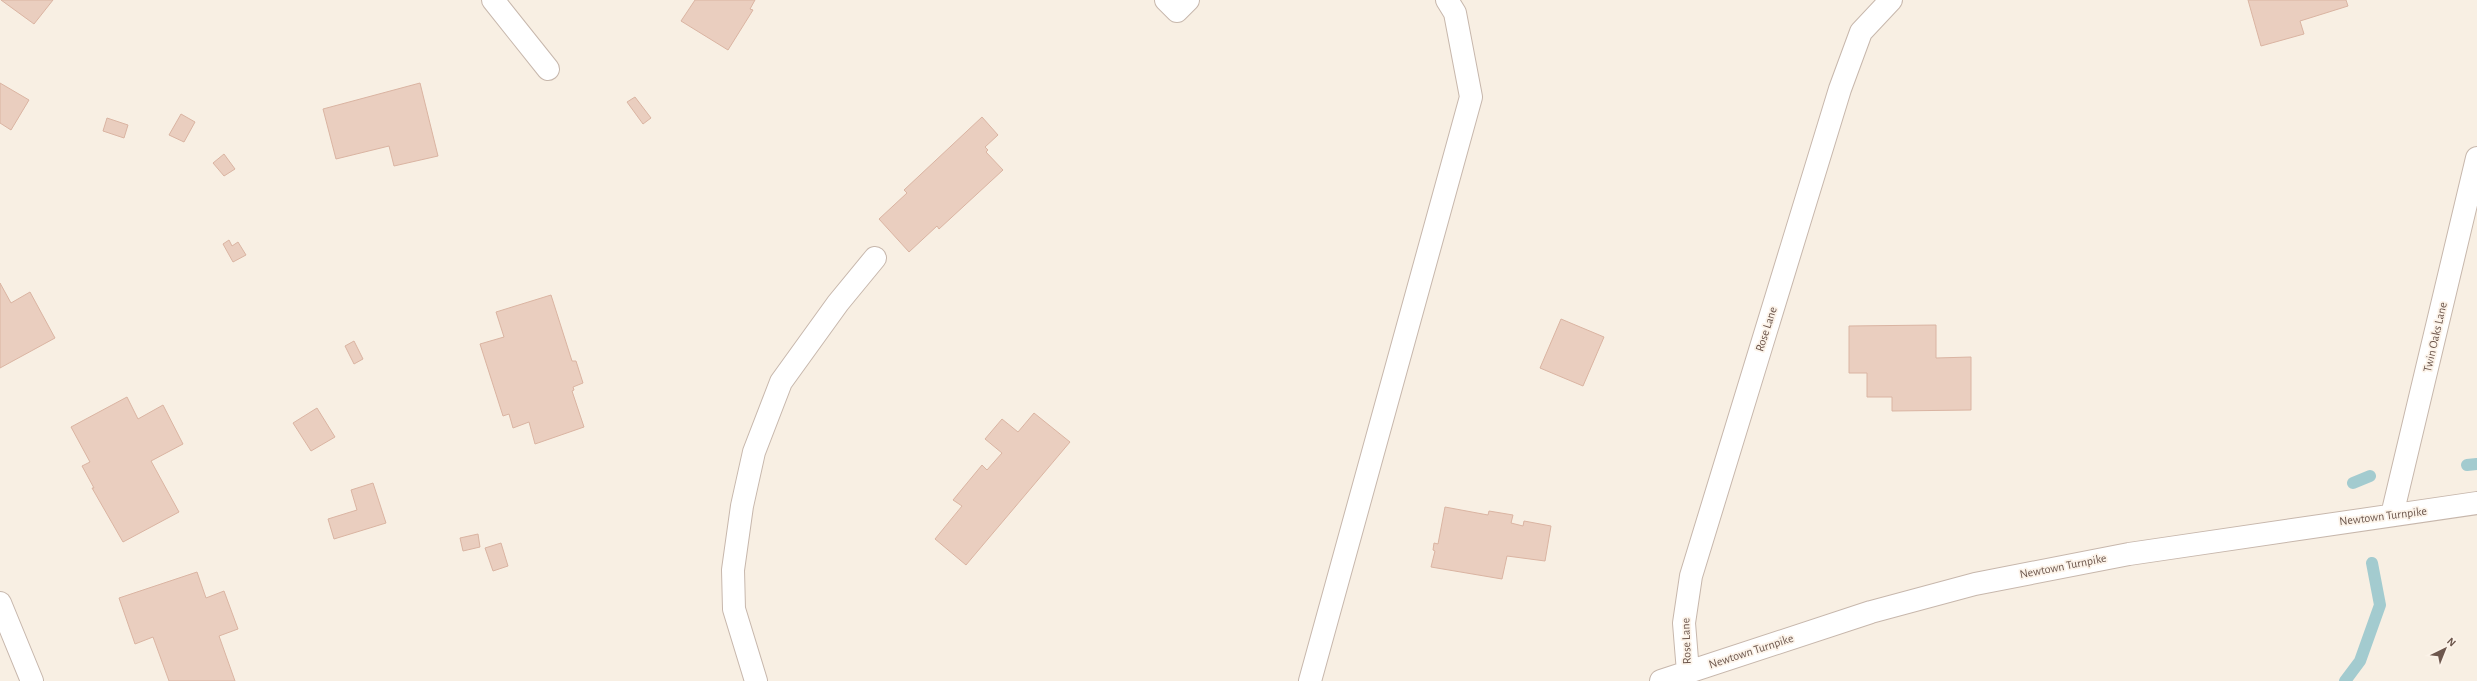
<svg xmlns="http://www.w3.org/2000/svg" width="2477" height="681" viewBox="0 0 2477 681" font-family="'Alegreya Sans',sans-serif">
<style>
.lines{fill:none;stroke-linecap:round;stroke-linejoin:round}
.stream{stroke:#a3cbcf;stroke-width:12}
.building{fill:#eacebf;stroke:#dab4a2}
.minor-casing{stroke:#c7b7ac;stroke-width:24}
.minor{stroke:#fff;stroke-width:22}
.labels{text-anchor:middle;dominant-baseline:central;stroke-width:3.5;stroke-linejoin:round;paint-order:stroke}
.street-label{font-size:12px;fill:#6d574d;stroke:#fcf3e9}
</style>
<rect width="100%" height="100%" fill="#f8efe3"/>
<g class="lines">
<!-- stream -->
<path class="stream" d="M2467,465L2477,464
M2353,483L2370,476
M2345,681L2360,661L2380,605L2372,563"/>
</g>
<!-- building -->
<path class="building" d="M1,0H53L34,24Z
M695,0H755L750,9L753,10L728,50L681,21Z
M2248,0H2346L2348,6L2300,21L2304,34L2261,46Z
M0,83L29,100L11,130L0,123Z
M420,83L438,156L394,166L389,146L336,159L323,109Z
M635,97L651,118L643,124L627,102Z
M181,114L195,122L184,142L169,135Z
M982,117L998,135L985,147L988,150L986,152L1003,170L939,229L937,226L909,252L879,219L907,193L904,190Z
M107,118L128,125L124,138L103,131Z
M224,154L235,169L224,176L213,163Z
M229,240L232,246L238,242L246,255L233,262L223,244Z
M0,283L11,303L30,292L55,338L0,368Z
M551,295L572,361H576L583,383L573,387L574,390L572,391L584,427L535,444L529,422L513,428L509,414L503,416L480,344L504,337L496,312Z
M1561,319L1604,337L1583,386L1540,368Z
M1936,325V358L1971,357V410L1892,411V397H1867V373H1849V326Z
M354,341L363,359L354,364L345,346Z
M127,397L138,419L163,405L183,444L151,461L179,512L123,542L92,488H94L82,466L90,462L71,427Z
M317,408L335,437L311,451L293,423Z
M1034,413L1070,442L966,565L935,539L962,506L953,500L982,465L987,470L1002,453L985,439L1002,419L1018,432Z
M373,483L386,523L334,539L328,519L357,510L351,490Z
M1445,507L1488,515L1489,511L1513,515L1511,523L1523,526L1524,521L1551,526L1545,561L1507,556L1502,579L1431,567L1435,551L1433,550L1434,543L1438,544Z
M478,534L480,547L463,551L460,538Z
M501,543L508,566L493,571L485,548Z
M197,572L206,598L224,591L238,629L219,636L235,681H169L153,637L135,644L119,598Z"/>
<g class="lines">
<defs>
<path id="minor" d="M493,0L548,69
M1166,0L1177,11L1188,0
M2392,515L2477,158
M0,603L32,681
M1688,672L1684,623L1691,576L1840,89L1861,32L1891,0
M756,681L734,609L733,570L742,506L754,452L781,382L838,303L875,258
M1310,681L1471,97L1455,13L1447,0
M1661,681L1871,612L1975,584L2129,554L2477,503"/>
</defs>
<!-- minor casing -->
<use href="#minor" class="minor-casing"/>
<!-- minor -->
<use href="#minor" class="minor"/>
</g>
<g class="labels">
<!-- street labels -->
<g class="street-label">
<text transform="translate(1766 329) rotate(-72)">Rose Lane</text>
<text transform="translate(2435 337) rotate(-77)">Twin Oaks Lane</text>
<text transform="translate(2383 516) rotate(-7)">Newtown Turnpike</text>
<text transform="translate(2063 566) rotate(-11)">Newtown Turnpike</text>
<text transform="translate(1686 641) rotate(-92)">Rose Lane</text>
<text transform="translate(1751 651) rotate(-18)">Newtown Turnpike</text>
</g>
</g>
<!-- north arrow -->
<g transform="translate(2445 649) rotate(43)" stroke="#fcf3e9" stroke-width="3" paint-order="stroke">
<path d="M0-3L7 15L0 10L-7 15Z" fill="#6d574d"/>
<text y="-6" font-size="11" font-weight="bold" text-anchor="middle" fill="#6d574d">N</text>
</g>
</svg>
